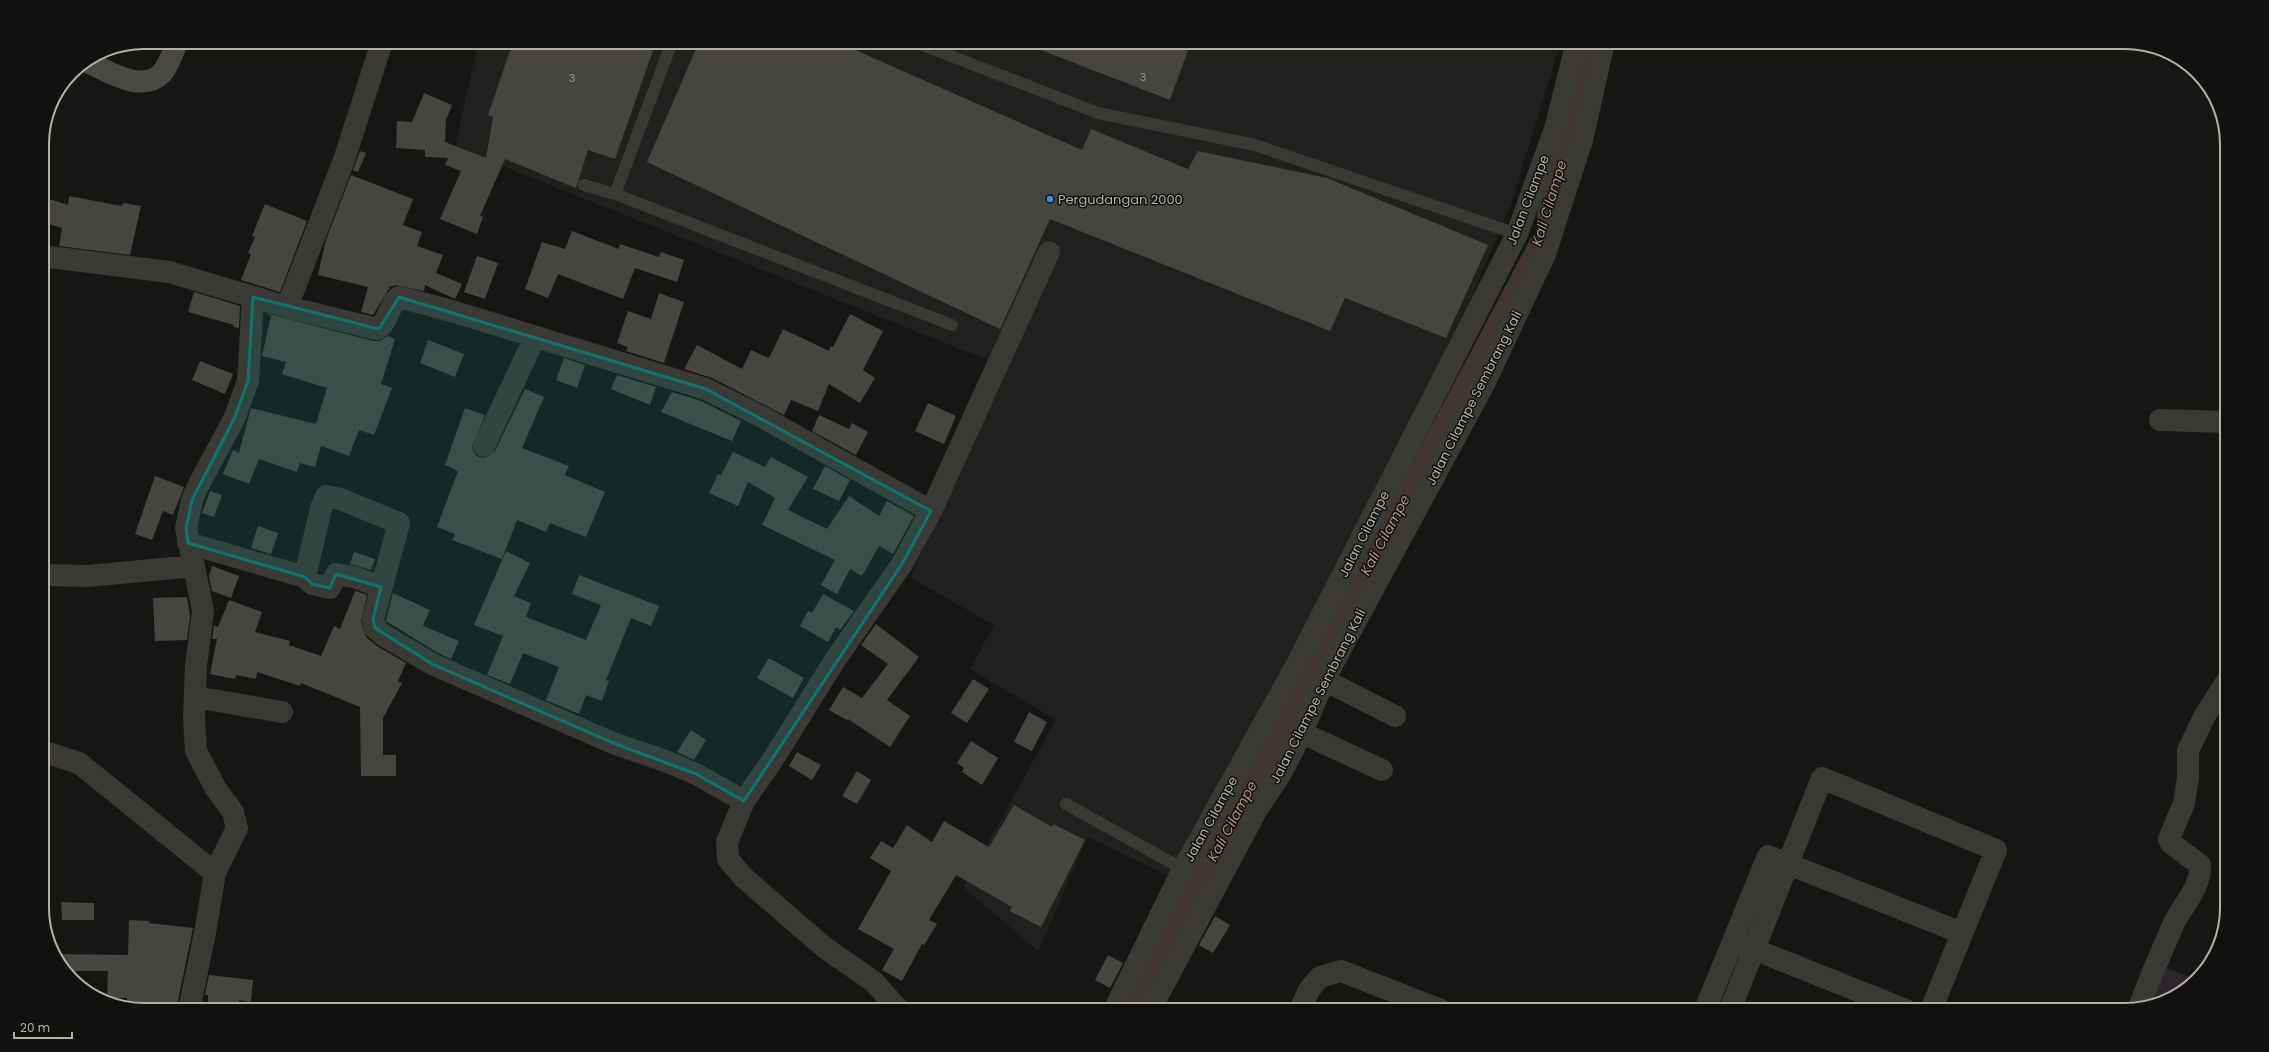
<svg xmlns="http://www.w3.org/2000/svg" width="2269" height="1052" viewBox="0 0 2269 1052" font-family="Poppins,sans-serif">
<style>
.built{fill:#20201e}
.green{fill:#2c252c}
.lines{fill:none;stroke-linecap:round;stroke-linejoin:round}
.canal{stroke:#3f3631;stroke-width:20}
.building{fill:#464542}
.lane{stroke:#3a3936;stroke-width:12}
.street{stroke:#3a3936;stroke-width:22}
.secondary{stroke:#4a4844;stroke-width:22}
.marked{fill:#0f766e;fill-opacity:0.2;stroke:#0f766e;stroke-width:3;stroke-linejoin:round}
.poi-dot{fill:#4688dc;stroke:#111110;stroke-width:1.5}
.labels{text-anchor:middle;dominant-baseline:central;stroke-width:3;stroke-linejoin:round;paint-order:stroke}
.number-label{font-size:11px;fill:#99948e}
.poi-label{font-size:13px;fill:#b5afa8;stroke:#111110;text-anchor:start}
.street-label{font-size:13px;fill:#b5afa8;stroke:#111110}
.water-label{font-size:14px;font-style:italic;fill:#ac9283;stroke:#111110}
.rim{fill:none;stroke:#b5afa8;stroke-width:2}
</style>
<rect width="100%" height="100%" fill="#161615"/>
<!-- built -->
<path class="built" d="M478,42H1561L1510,207L1423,410L1171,877L1088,837L1038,951L963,887L1056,720L970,669L994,625L911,578L995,363L455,147Z"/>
<!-- green -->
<path class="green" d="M2150,960L2193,979L2181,993L2131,1008Z"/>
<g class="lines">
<!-- canal -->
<path class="canal" d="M1547,216L1593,46
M1129,1010L1337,626L1539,244"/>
</g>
<!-- building -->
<path class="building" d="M513,42H656L615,159L588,150L576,188L505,159L480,216L483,217L477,234L440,219L461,171L445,165L448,158L425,157V150L396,148L397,121L412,122L424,93L452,105L446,120L445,142L486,158L493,117L488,115Z
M699,42H837L1082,150L1091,129L1188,169L1198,151L1327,178L1488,245L1446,338L1345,298L1330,331L1050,219L1000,329L647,162Z
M1020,42H1191L1170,100Z
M360,151L366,153L358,172L353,170Z
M351,175L413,199L403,225L422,232L417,246L443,255L436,273L462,284L455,299L425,285L424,291L396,285L390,287L373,315L361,312L368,287L318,275L326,240Z
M69,196L122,206L123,203L141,206L130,255L59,246L62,228L42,222V211L46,198L68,205Z
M265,204L307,221L280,292L241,280L251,254L248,253L255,237L252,236Z
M572,231L619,249L620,244L659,257L661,252L684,260L677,282L635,268L623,299L558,274L548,298L525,289L542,242L565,249Z
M477,256L498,263L485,299L464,292Z
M194,292L240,306L239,328L233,327L234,325L188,312Z
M659,293L684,302L664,363L626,351L628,347L617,343L628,311L651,319Z
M265,313L374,341H380L388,336L395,339L381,384L392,388L374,435L359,430L349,456L321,446L315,467L300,463L297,472L259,459L249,484L223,474L233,450L239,453L251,408L316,424L327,388L282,374L286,362L262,356L271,316Z
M850,314L883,331L863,370L875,378L860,403L829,384L818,411L791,400L784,415L712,378L684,369L697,345L742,369L751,350L769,358L783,329L829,351L831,346L833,347Z
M428,340L464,354L455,377L420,363Z
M564,358L585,365L577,388L556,380Z
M200,361L233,374L225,394L192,380Z
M617,375L656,387L650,405L611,389Z
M525,389L544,397L522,448L569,466L565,475L605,492L586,537L550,523L546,532L517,520L502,559L452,540L455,534L437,527L458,471L445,465L465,408L485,415L472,447L474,453L478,457L485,458L495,451Z
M672,392L701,401L741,421L732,441L661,412Z
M928,403L956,416L944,444L915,431Z
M819,415L849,429L852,423L868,432L856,455L812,431Z
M733,452L765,467L771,457L808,477L788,510L827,529L849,496L879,516L887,501L914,516L893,554L879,546L862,576L850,569L837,594L821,585L835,560L762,525L775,498L748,482L738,506L709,493L718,474L721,475Z
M825,466L850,480L839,501L813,489Z
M155,476L184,487L173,515L163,511L152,540L135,534Z
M210,491L222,495L214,517L202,513Z
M258,526L278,533L271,554L251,548Z
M506,551L530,563L514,596L531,603L526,617L586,640L601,605L572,594L579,575L659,606L651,626L631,618L606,680L609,681L602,701L586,695L579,714L546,700L559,667L523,653L510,684L487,675L503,636L474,625Z
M354,552L375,559L371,570L350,564Z
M212,566L239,576L231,598L212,591L209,576Z
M355,591L367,595L361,621L366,637L377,646L406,663L398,681L402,683L383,718V755H396V776H361L360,707L301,683L300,686L257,672L256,679L236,675L235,679L210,674L217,639H212L214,625L218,627L229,600L262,612L255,632L290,641L289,645L321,656L334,626L340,629Z
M393,593L430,610L423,626L459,641L451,659L438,653L386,621Z
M823,594L854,611L840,630L836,627L828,642L800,626L808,611L812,613Z
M187,597L190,616L187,640L155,641L153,598Z
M876,624L919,657L887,700L910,716L890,747L848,719L847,720L829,710L843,687L862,698L888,664L861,645Z
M769,658L804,678L793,698L757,678Z
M973,679L989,689L967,723L951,713Z
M1029,712L1047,722L1032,751L1014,742Z
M691,730L706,740L694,760L677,752Z
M971,741L998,758L982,785L962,772L964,768L957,763Z
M797,752L821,765L812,780L789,766Z
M857,771L871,780L857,804L842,796Z
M1014,805L1052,827L1053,824L1085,840L1041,927L1010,911L1012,907L956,875L929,920L937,924L924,945L922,944L902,981L882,970L894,949L858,929L891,871L870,858L881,841L893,848L907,825L932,842L944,821L989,847Z
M61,902L94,903V920H62Z
M1215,916L1230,925L1213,953L1199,945Z
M129,920L149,921V923L193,928L176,1010H144L127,1006V998H107L108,971H67L59,965L56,954L128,955Z
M1108,955L1123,963L1110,988L1095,980Z
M209,975L253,980L251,1002L239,1000L238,1010L208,1009V995H205Z"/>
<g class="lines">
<!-- lane -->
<path class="lane" d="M672,42L615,194L952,325
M915,42L1098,113L1255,145L1517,234
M584,185L615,194
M1066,804L1183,869"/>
<!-- street -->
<path class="street" d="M42,256L169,272L287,307L377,329C389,322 388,305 399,297L455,312L706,389L764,418L931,511
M287,307L344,160L382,42
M2160,420L2227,422
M484,446L535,337
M188,543L305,577L312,584L330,588L336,574L354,577L381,587
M42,575L88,576L194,566
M305,577L321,508L326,496L340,499L399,523L373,619L375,628L383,635L432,664L613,743L668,762L696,774L744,801
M1324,680L1395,716
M195,697L282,712
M1302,733L1382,770
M42,751L79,763L215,873
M1741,944L1906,1010
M2140,1005C2150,977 2162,950 2174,923C2184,903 2201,888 2200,865L2171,843L2169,839L2184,803L2188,778V751L2204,717L2227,681
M189,1010L205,933L215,873L237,828L233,812L216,789L196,751L194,718L196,666L203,611L186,528L192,500L198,486L234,419L248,381L253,297
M899,1010L874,982L824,947L743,877L728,859L727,842L744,801L772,761L835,660L902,564L931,511L1049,252
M1114,1010L1183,869L1297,664L1517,234L1555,129L1577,42
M1150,1010L1256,811L1280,775L1302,733L1324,680L1484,384L1545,254L1582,140L1604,42
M1300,1010L1309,990L1320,977L1341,971L1441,1010
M1705,1010L1768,856L1962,933
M1730,1010L1822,778L1996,850L1931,1010"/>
<!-- secondary -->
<path class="secondary" d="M87,62C108,71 141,94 162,73C169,65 173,52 177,42"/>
</g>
<!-- marked area -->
<path class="marked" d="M253,297L379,329L399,297L706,389L931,511L902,564L744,801L696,774L613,743L432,664L375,628L373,619L381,587L336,574L330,588L312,584L305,577L188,543L186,528L192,500L234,419L248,381Z"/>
<!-- markers -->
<circle class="poi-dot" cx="1050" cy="199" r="4"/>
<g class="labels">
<!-- number labels -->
<g class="number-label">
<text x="1143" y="77">3</text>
<text x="572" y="78">3</text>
</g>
<!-- poi labels -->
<g class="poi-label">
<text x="1058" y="199">Pergudangan 2000</text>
</g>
<!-- street labels -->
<g class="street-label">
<text transform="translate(1528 200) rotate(-69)">Jalan Cilampe</text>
<text transform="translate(1474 398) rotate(-63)">Jalan Cilampe Sembrang Kali</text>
<text transform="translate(1364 534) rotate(-63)">Jalan Cilampe</text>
<text transform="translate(1318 696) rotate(-63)">Jalan Cilampe Sembrang Kali</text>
<text transform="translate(1211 819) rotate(-61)">Jalan Cilampe</text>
</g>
<!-- water labels -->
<g class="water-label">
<text transform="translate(1549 203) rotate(-73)">Kali Cilampe</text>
<text transform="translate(1385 535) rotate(-62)">Kali Cilampe</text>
<text transform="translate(1232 821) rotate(-62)">Kali Cilampe</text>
</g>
</g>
<!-- crop -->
<path d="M0 0H2269V1052H0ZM144 49H2125A95 95 0 0 1 2220 144V908A95 95 0 0 1 2125 1003H144A95 95 0 0 1 49 908V144A95 95 0 0 1 144 49Z" fill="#111110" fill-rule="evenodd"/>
<path class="rim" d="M144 49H2125A95 95 0 0 1 2220 144V908A95 95 0 0 1 2125 1003H144A95 95 0 0 1 49 908V144A95 95 0 0 1 144 49Z"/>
<!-- scale -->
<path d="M14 1032v6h58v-6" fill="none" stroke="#b5afa8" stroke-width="2"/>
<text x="20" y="1032" font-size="12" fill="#b5afa8" stroke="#111110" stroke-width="3" paint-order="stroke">20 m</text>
</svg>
